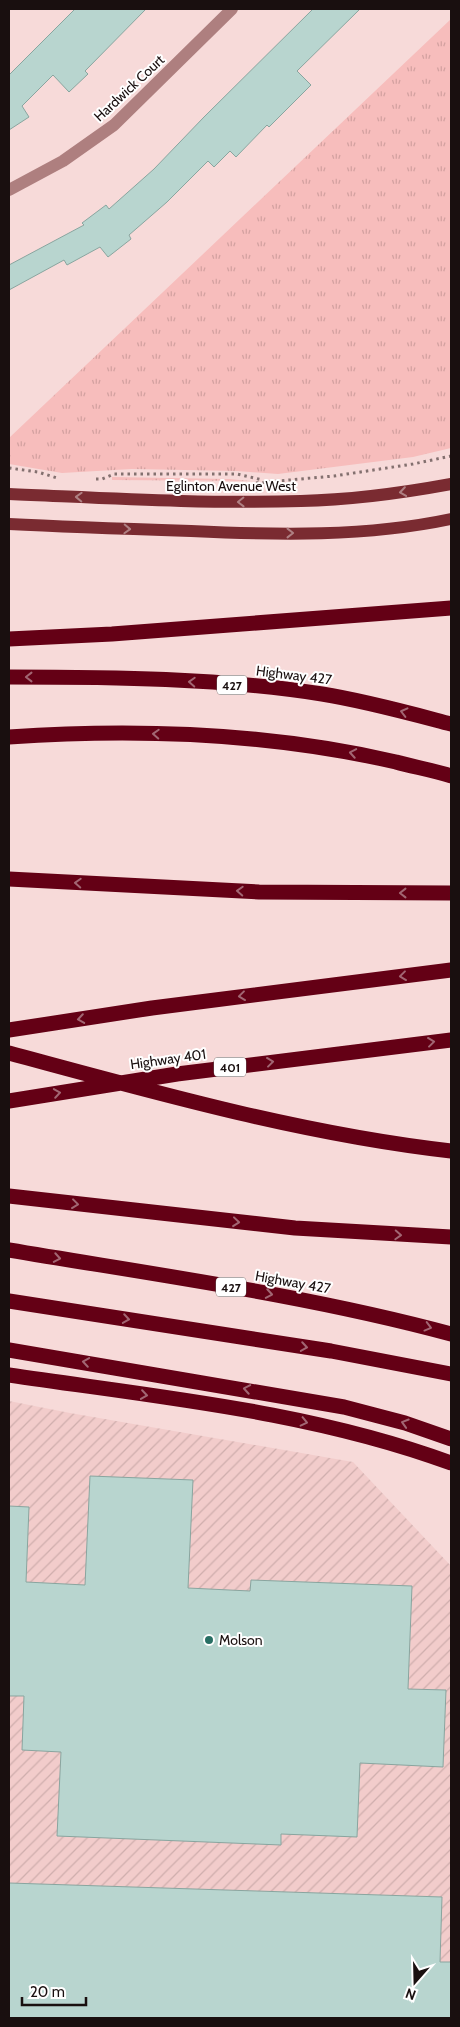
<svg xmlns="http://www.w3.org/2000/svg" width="460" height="2027" viewBox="0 0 460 2027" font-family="Cabin,sans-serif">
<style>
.industrial{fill:url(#industrial-furrows)}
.grass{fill:url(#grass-tufts)}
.building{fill:#b8d5cf;stroke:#89a59f}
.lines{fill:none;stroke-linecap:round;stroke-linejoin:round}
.path{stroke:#83706f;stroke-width:3;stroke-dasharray:2.5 4;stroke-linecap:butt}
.minor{stroke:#ae7f7f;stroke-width:12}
.primary{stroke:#7a2b31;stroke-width:12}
.motorway{stroke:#640015;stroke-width:15}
.oneway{stroke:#af8083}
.oneway2{stroke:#a26673}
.poi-dot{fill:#286f64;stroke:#fff;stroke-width:2}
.labels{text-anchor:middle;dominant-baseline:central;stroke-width:4;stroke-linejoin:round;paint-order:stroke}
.shield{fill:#fff;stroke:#5e5757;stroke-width:1}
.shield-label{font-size:12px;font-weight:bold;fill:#190f0f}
.street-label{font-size:14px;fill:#190f0f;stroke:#fff}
.poi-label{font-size:14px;fill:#190f0f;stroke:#fff;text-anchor:start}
</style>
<defs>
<pattern id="industrial-furrows" width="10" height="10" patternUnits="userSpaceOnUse" patternTransform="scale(1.25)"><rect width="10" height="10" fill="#f2cccb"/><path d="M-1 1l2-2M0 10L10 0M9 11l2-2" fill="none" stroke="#cfaead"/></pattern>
<pattern id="grass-tufts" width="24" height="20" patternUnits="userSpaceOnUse" patternTransform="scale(1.25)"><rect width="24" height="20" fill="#f7bdbc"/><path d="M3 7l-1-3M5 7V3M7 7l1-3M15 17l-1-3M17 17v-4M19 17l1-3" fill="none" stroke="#d3a1a0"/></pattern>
</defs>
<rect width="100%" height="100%" fill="#f7dad9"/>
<!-- industrial -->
<path class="industrial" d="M9,1401L70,1413L353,1462L451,1566V2018H9Z"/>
<!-- grass -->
<path class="grass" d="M451,19V448L413,457L278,474L237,471L132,469L62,473L9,464V438Z
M112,477L229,479L250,481L112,480Z"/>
<!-- building -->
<path class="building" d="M75,9H146L85,71L88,74L69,92L53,75L22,106L29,117L9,130V75Z
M313,9H360L297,71L311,85L269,127L267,125L236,157L230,151L214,167L208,161L167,202L129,235L131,239L108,257L100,247L67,265L64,260L9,290V265L84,225L82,223L106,205L109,209L154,169L204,117Z
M90,1476L193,1480L188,1588L250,1591L251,1580L412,1586L408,1689L446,1690L443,1767L360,1763L357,1837L281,1834V1845L57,1836L61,1752L22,1750L24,1696H9V1506L29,1507L26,1582L85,1585Z
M9,1883L442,1897L440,1962H451V2018H9Z"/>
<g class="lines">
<!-- path -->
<path class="path" d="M9,468L38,472L57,478
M96,479H102L114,474H237L263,480
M256,483L334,476L413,464L451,456"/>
<!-- minor -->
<path class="minor" d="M9,190L63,161L114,125L232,9"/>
<!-- primary -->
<path class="primary" d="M9,494C106,498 203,504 301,501C351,500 402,493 451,484
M9,524C69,527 130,529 191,531C277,535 366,537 451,519"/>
<!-- motorway -->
<path class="motorway" d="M9,639L112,634L451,608
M9,677C112,677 220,678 322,694C366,701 409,713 451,724
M9,737C138,728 270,733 396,762C414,767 433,770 451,776
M9,879L259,892L451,893
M9,1030L152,1008L451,970
M9,1053C154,1092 301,1134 451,1151
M9,1101L177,1074L451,1040
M9,1196L295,1228L451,1237
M9,1250C157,1275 306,1295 451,1334
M9,1301L331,1351L451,1374
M9,1350L344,1407L405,1423L451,1439
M9,1375C157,1397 310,1411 451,1463"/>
</g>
<!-- one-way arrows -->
<defs><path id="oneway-chevron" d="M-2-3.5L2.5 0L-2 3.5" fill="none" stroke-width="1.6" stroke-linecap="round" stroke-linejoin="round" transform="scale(1.25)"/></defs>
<g class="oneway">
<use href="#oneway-chevron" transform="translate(403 492) rotate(172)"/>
<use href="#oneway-chevron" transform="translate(79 497) rotate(-178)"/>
<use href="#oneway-chevron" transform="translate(241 502) rotate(179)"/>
<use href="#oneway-chevron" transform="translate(127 529) rotate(2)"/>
<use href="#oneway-chevron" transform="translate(290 533)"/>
</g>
<g class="oneway2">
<use href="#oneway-chevron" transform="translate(29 677) rotate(180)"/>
<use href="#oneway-chevron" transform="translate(192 682) rotate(-177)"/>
<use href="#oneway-chevron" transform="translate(404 712) rotate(-166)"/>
<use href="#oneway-chevron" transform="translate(156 734) rotate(-177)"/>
<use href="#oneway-chevron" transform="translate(353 753) rotate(-170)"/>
<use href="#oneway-chevron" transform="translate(78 883) rotate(-177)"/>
<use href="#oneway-chevron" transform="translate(240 891) rotate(-177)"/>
<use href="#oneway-chevron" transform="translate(403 893) rotate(-180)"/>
<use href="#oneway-chevron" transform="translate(403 976) rotate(173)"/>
<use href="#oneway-chevron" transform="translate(242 996) rotate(173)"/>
<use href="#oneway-chevron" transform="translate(81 1019) rotate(171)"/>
<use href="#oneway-chevron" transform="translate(431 1042) rotate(-7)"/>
<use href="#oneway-chevron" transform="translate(270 1062) rotate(-7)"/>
<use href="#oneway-chevron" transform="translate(57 1093) rotate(-9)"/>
<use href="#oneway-chevron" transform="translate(75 1204) rotate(7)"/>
<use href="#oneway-chevron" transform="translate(236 1222) rotate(6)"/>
<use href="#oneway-chevron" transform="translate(398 1235) rotate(3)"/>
<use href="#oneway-chevron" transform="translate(57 1258) rotate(10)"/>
<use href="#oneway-chevron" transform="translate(269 1294) rotate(10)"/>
<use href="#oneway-chevron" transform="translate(126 1319) rotate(9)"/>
<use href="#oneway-chevron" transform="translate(428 1327) rotate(15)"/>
<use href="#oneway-chevron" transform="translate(304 1347) rotate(9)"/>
<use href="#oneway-chevron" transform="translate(86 1362) rotate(-171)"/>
<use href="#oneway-chevron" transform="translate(247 1389) rotate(-170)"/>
<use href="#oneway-chevron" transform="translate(144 1395) rotate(8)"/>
<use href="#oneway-chevron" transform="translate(304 1422) rotate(13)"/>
<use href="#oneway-chevron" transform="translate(405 1423) rotate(-163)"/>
</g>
<!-- markers -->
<circle class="poi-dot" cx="209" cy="1640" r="5"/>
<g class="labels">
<!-- shield labels -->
<g class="shield">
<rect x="217" y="675.5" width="30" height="19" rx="4"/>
<rect x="214" y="1057.5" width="32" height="19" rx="4"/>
<rect x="216" y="1277.5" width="30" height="19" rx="4"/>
</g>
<g class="shield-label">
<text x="232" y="685">427</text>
<text x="230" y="1067">401</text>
<text x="231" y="1287">427</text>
</g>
<!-- street labels -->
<g class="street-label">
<text transform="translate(129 88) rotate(-43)">Hardwick Court</text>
<text x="231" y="486">Eglinton Avenue West</text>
<text transform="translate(294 675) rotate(7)">Highway 427</text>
<text transform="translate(168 1059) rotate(-8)">Highway 401</text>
<text transform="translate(293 1282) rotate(10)">Highway 427</text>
</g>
<!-- poi labels -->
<g class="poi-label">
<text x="219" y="1640">Molson</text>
</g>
</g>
<!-- border -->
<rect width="460" height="2027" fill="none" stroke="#190f0f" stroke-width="20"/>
<!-- north arrow -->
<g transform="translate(415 1982) rotate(200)" stroke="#ffffff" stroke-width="4" paint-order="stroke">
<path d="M0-4L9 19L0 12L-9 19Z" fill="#190f0f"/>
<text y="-8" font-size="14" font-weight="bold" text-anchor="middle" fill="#190f0f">N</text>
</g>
<!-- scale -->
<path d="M22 1997v8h64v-8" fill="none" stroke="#190f0f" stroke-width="2.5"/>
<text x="30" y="1997" font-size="15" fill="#190f0f" stroke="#ffffff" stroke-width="4" paint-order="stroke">20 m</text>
</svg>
